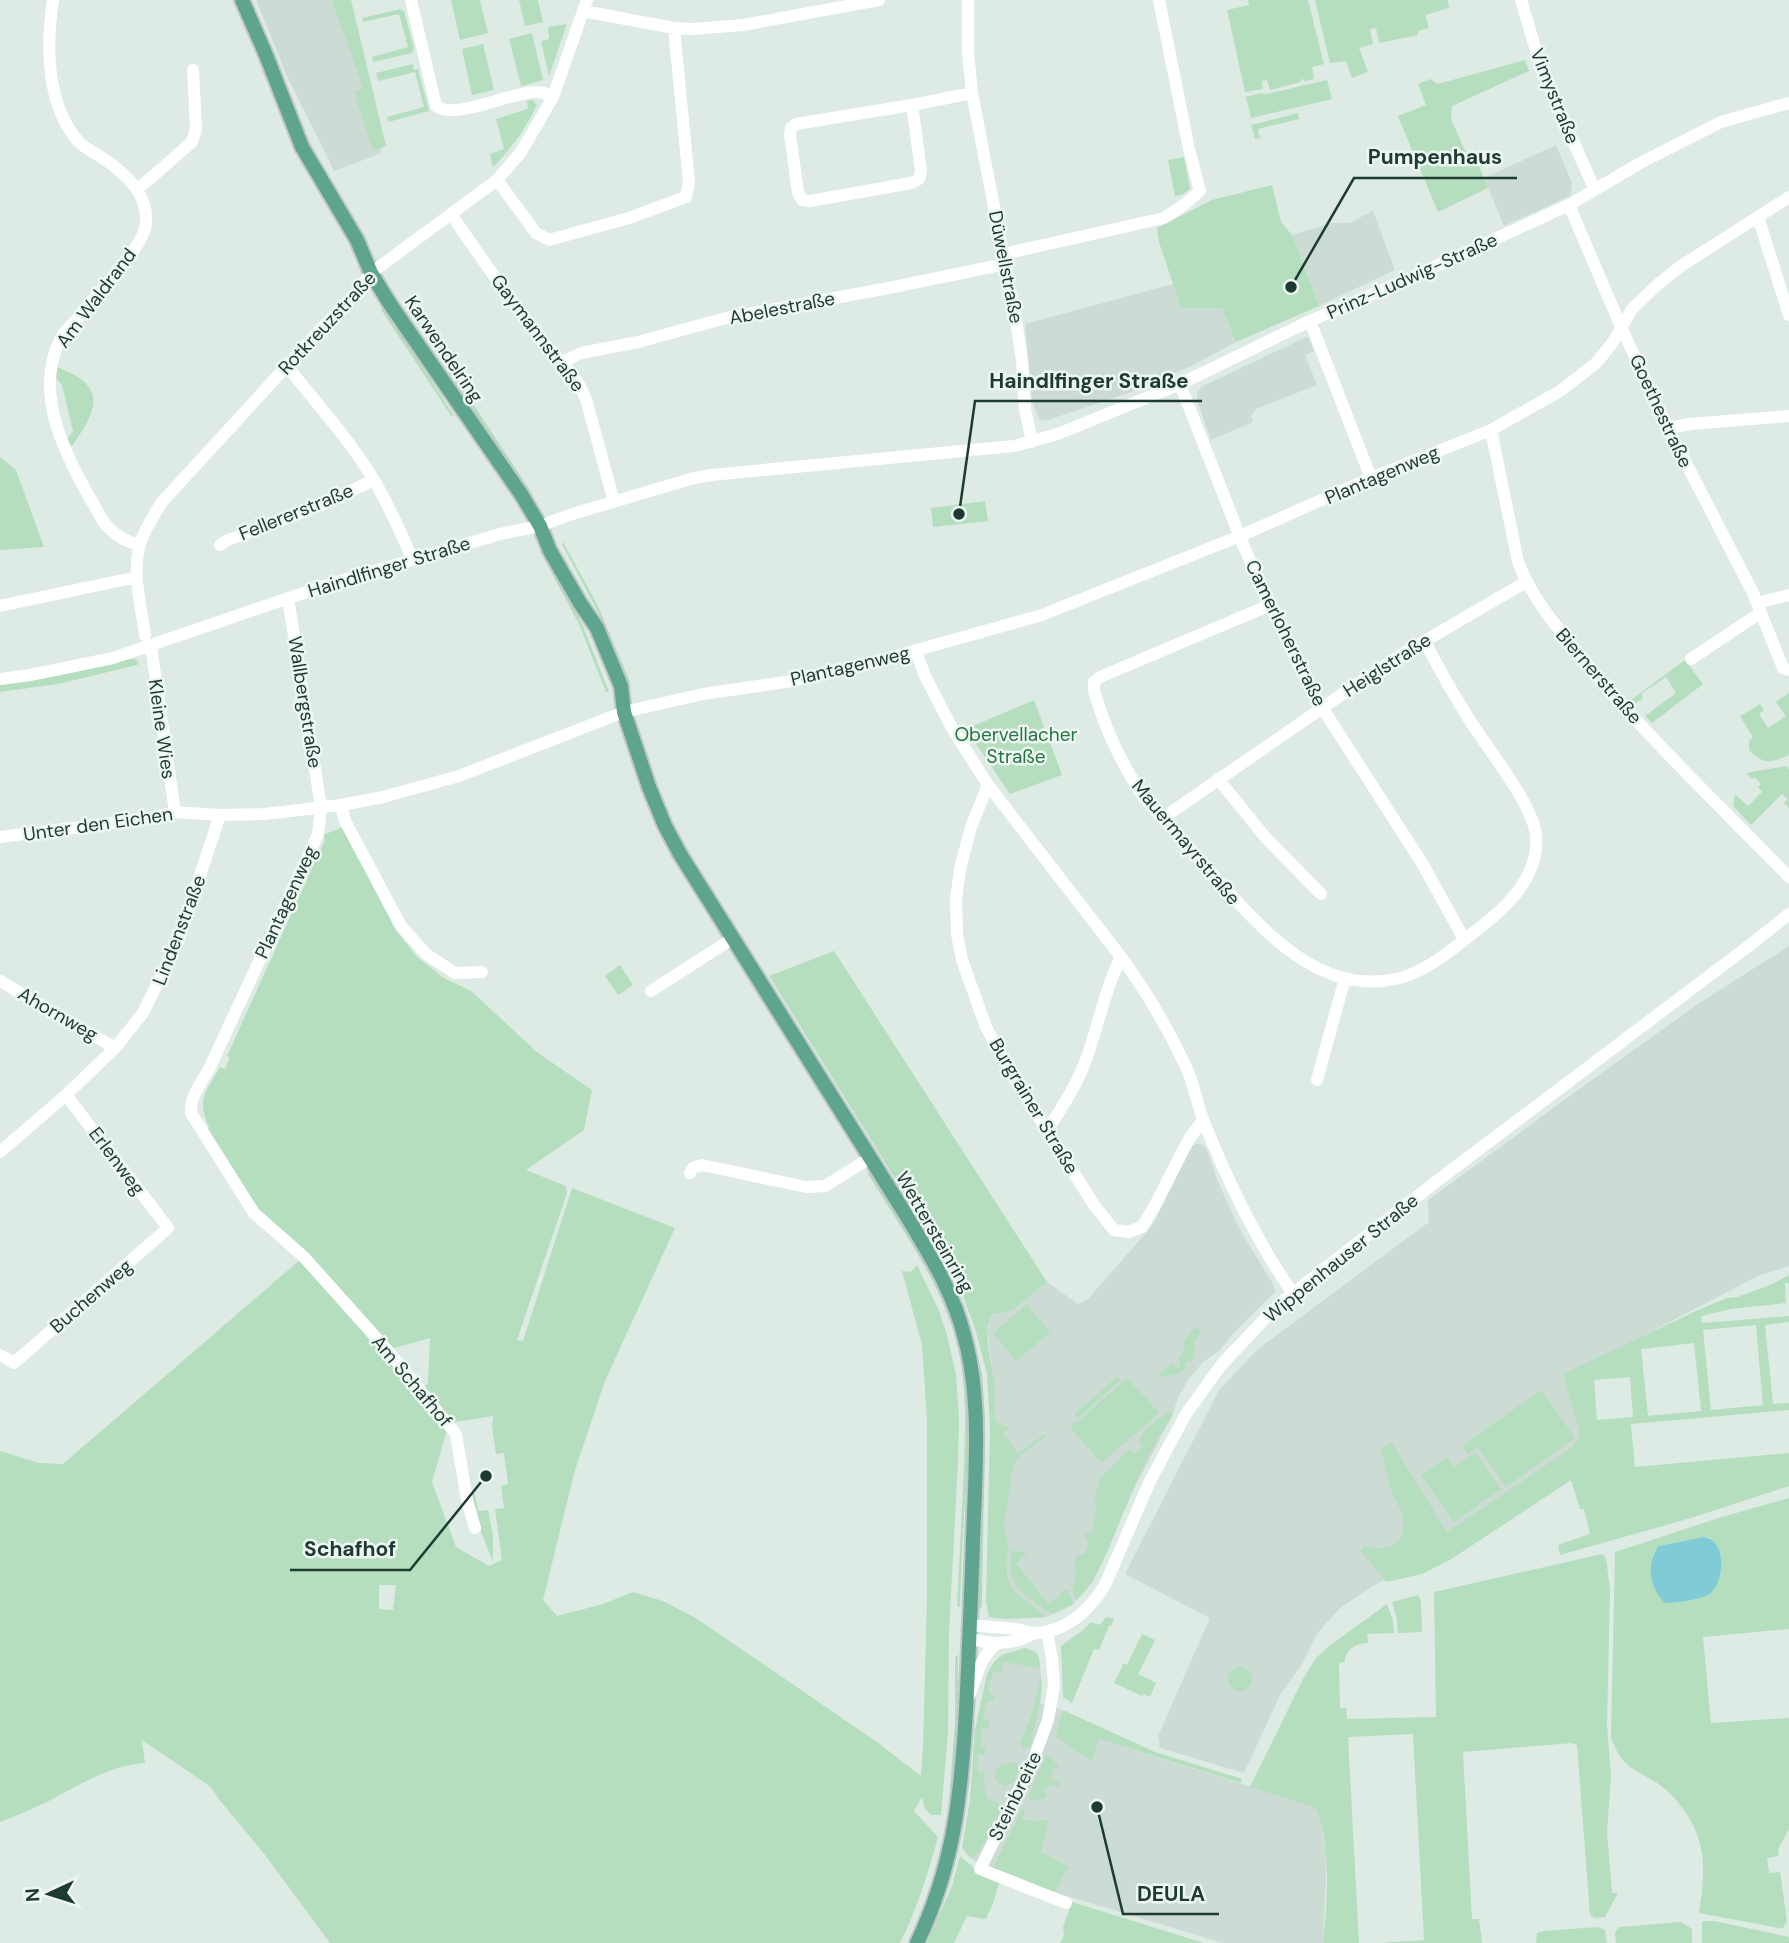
<svg xmlns="http://www.w3.org/2000/svg" width="1789" height="1943" viewBox="0 0 1789 1943" font-family="'DM Sans',sans-serif">
<style>
.built{fill:#ccdbd3}
.green{fill:#b4debe;fill-rule:evenodd}
.water{fill:#80cbd5}
.lines{fill:none;stroke-linecap:round;stroke-linejoin:round}
.major-casing{stroke:#c0c8c6;stroke-width:18}
.minor{stroke:#fff;stroke-width:12}
.major{stroke:#5ea48f;stroke-width:14}
.labels{text-anchor:middle;dominant-baseline:central;stroke-width:5;stroke-linejoin:round;paint-order:stroke}
.street-label{font-size:19px;fill:#1e3b32;stroke:#eef7f2}
.park-label{font-size:19px;fill:#257541;stroke:#eef7f2}
.leader{fill:none;stroke:#1e3b32;stroke-width:2.5}
.callout-dot{fill:#1e3b32;stroke:#eef7f2;stroke-width:2.5}
.callout-label{font-size:21px;text-anchor:middle;font-weight:bold;fill:#1e3b32;stroke:#eef7f2;stroke-width:5;stroke-linejoin:round;paint-order:stroke}
</style>
<rect width="100%" height="100%" fill="#ddebe4"/>
<!-- built -->
<path class="built" d="M256,0H338L370,92L362,95L382,153L334,171L287,76Z
M1556,145L1572,183L1570,196L1504,226L1484,178Z
M1373,211L1395,270L1319,306L1292,235L1331,223H1349Z
M1173,284L1181,308H1222L1236,342L1193,365L1129,393L1045,421L1039,419L1032,400L1025,324Z
M1306,337L1309,338L1314,351L1305,355L1317,385L1256,409L1251,416L1253,422L1211,440L1197,400V393L1201,387Z
M1789,946V1266L1760,1275L1568,1375L1596,1450L1362,1593L1339,1609L1317,1634L1301,1666L1281,1693L1244,1773L1160,1748L1158,1736L1210,1618L1125,1574L1219,1390L1258,1349L1429,1222L1428,1200L1578,1090L1698,1004Z
M1196,1144H1202L1207,1150L1218,1182L1240,1230L1273,1284L1275,1292L1235,1332L1220,1350L1203,1362L1188,1380L1178,1398L1172,1416L1135,1487L1093,1582L1073,1604L1065,1609L1046,1617L1035,1618L992,1592L994,1384L988,1335L989,1320L992,1314L1014,1309L1047,1282L1078,1304L1089,1298L1153,1225L1191,1147Z
M1025,1648L1036,1652L1039,1657L1042,1684L1040,1703L1065,1711L1100,1739L1314,1807L1320,1817L1327,1857L1323,1943H1223L1054,1892L998,1873L970,1858L962,1848L970,1801L975,1730L987,1674L994,1662L1002,1655Z"/>
<!-- green -->
<path class="green" d="M332,0H351L386,146L373,151L354,92L363,88Z
M451,0H480L488,33L460,40Z
M519,0H538L543,22L525,26Z
M1248,0H1308L1324,64L1312,67L1314,79L1305,81L1302,79H1301V82L1270,90L1267,80L1262,81L1263,89L1245,92L1227,10L1249,5Z
M1315,0H1448L1449,8L1425,15L1429,28L1418,31V35L1414,36L1379,43L1376,28L1370,29L1373,44L1359,48L1368,72L1352,78L1346,61L1330,63Z
M401,9L402,11H404L414,48L412,53L373,62L372,57L408,47L399,14L363,22L362,18Z
M567,24L549,76L541,41L549,39L548,27Z
M532,33L543,80L521,86L509,39Z
M483,44L494,90L472,95L462,49Z
M1525,60L1529,71L1452,106L1451,119L1466,153L1474,154L1488,188L1438,212L1398,116L1426,105L1418,84L1430,79L1438,84Z
M413,64L414,70L418,69L429,111L388,122L387,117L424,107L415,72L378,81L376,73Z
M1327,80L1332,99L1251,118L1246,97L1261,93L1267,94Z
M532,100L537,105C526,128 511,149 493,167L490,154L504,149L496,119L528,109L527,101Z
M1298,113L1299,119L1258,129L1260,138L1255,139L1251,125Z
M1184,157L1190,189L1183,194L1175,196L1168,160Z
M1272,185L1281,222L1292,235L1319,306L1236,342L1222,308H1181L1159,242L1157,228L1212,200Z
M382,307L388,313L454,416L452,417L382,311Z
M436,347L533,495V497L531,498L433,348Z
M57,367C108,386 98,409 72,446L67,440L73,431L62,385L54,376Z
M0,457L16,470L44,547L0,550Z
M985,501L988,521L933,527L931,508Z
M563,542L597,604L630,682L627,683L599,614L562,544Z
M542,550L583,626L609,692H606L579,624L540,551Z
M130,659H136L139,663L137,665L58,684L0,692V685L62,675Z
M1685,660L1703,684L1652,723L1645,716L1676,693L1666,677L1641,694L1643,698L1635,704L1631,700Z
M1789,693V755C1770,763 1764,765 1749,750V741L1753,737L1740,716L1760,704L1764,710L1759,714L1768,728L1786,716L1776,702Z
M1034,700L1062,775L1010,794L966,729Z
M1786,766L1789,769V808L1784,803L1788,799L1782,794L1751,825L1733,806L1735,794L1748,806L1762,792L1758,787L1761,784L1754,777L1752,779L1746,773Z
M343,827L395,929L417,957L444,978L471,991L538,1053L592,1090L584,1130L526,1170L566,1186L567,1193L517,1340L523,1341L572,1188L675,1228L605,1381L575,1470L543,1600L557,1616L603,1604L633,1592L663,1601L694,1617L728,1640L877,1742L921,1776L923,1747L927,1599V1419L922,1345L902,1271L911,1272L917,1265L939,1311L947,1335L956,1375L959,1417L958,1462L949,1633L948,1732L941,1815H931L925,1809L922,1797L914,1811L938,1837C928,1873 917,1909 900,1943H330L265,1855L218,1798L211,1787L142,1740L145,1763C109,1765 76,1787 45,1803C30,1810 15,1816 0,1822V1451L39,1463L63,1464L300,1260L417,1392L428,1383L430,1338L394,1348H390L384,1341L310,1255L260,1211L207,1132L209,1127C196,1098 206,1093 220,1067L225,1069L230,1058L227,1056L325,840L323,835ZM493,1416L492,1426L496,1454L504,1453L508,1484L501,1486L504,1508L495,1509L502,1560L489,1566L456,1547L432,1482L449,1423ZM379,1585H396L393,1610L379,1609Z
M834,951L1047,1282L1013,1310L992,1314C982,1333 992,1361 994,1381C995,1394 994,1408 995,1421L1009,1428L1003,1433L1018,1453L1045,1434L1046,1436L1018,1457L1013,1465L1004,1524L1009,1549L1006,1562L1007,1576L1010,1585L1017,1594L1046,1617L1004,1619L989,1617L986,1602L990,1428L987,1374L976,1332L962,1293L937,1246L769,976Z
M620,965L633,985L618,995L605,976Z
M867,1172L871,1174C899,1218 932,1262 951,1312C975,1377 969,1449 964,1517C962,1547 961,1577 960,1607L957,1606C959,1567 961,1528 963,1489C965,1434 970,1373 950,1321C931,1268 896,1221 867,1172Z
M1789,1275V1283H1785L1786,1303L1731,1309L1701,1316L1702,1323L1789,1316V1322L1765,1325L1773,1404L1789,1403V1410L1631,1424L1635,1467L1789,1453V1486L1691,1518L1560,1555L1558,1545L1590,1534L1584,1509H1580L1571,1480L1450,1560L1422,1574L1386,1582L1361,1551L1364,1546C1390,1553 1409,1543 1402,1513C1400,1506 1395,1500 1392,1493C1388,1479 1385,1464 1381,1450L1391,1442L1447,1532L1570,1449L1578,1440L1580,1434L1563,1374L1698,1310L1727,1298L1737,1297L1770,1285ZM1756,1325L1763,1405L1711,1410L1703,1330ZM1694,1343L1701,1411L1648,1416L1641,1349ZM1630,1377L1633,1417L1597,1420L1594,1380Z
M1027,1304L1050,1332L1016,1361L993,1333Z
M1197,1328L1201,1332L1195,1340L1193,1359L1185,1363V1369L1180,1373L1164,1377L1161,1376L1160,1374L1172,1363L1176,1367H1180V1361L1178,1358L1185,1350L1183,1342L1193,1329Z
M977,1359L982,1373L985,1420L982,1608H979L981,1419Z
M1118,1376L1121,1380L1078,1418L1074,1414Z
M1127,1378L1159,1413L1102,1463L1070,1428Z
M1541,1390L1575,1438L1506,1487L1478,1447L1468,1454L1462,1446Z
M1170,1412H1172V1416C1153,1444 1138,1477 1125,1508C1111,1541 1102,1574 1077,1600L1072,1589L1076,1576L1075,1565L1077,1555L1085,1554L1089,1543L1084,1535L1092,1532V1529L1096,1510L1095,1497L1100,1479L1129,1449L1134,1454L1142,1447L1139,1440C1144,1427 1158,1419 1170,1412Z
M1475,1452L1501,1489L1454,1522L1421,1475L1447,1457L1454,1467Z
M475,1494L478,1511L488,1510L493,1536V1562L472,1509L469,1495Z
M1789,1498V1629L1703,1637L1711,1723L1789,1718V1829L1779,1847L1778,1856L1767,1858L1769,1873L1780,1872L1787,1921L1783,1928H1779L1699,1913C1705,1873 1708,1843 1683,1809C1676,1799 1670,1792 1660,1785C1635,1768 1623,1770 1611,1738L1615,1552L1722,1517ZM1704,1537L1711,1538L1650,1571L1653,1555L1658,1546Z
M1011,1551H1019L1027,1554L1016,1563L1048,1604L1061,1595L1059,1592L1068,1590L1073,1604L1053,1614C1026,1598 1005,1586 1011,1551Z
M1602,1554L1606,1558L1610,1590L1607,1725L1611,1777L1607,1832L1612,1893H1618L1605,1917L1595,1918L1590,1915L1577,1745L1572,1743L1463,1752L1472,1919H1479L1482,1943H1380L1424,1940L1413,1734L1348,1737L1359,1943H1323C1327,1908 1333,1836 1314,1807L1250,1787L1303,1679L1316,1658L1328,1647L1387,1604L1393,1621L1394,1633L1367,1634L1368,1643C1357,1643 1344,1650 1345,1662L1339,1663L1340,1708H1346L1347,1719L1436,1717L1434,1592Z
M1418,1595L1421,1601L1422,1632L1398,1633L1397,1619L1392,1602Z
M1108,1617L1114,1619L1111,1626H1109L1099,1650L1094,1649L1072,1703L1063,1697L1061,1646L1083,1630L1091,1622L1100,1625L1105,1618Z
M1142,1634L1155,1640L1138,1674L1156,1683L1150,1697L1144,1694L1142,1696L1114,1683L1124,1663L1127,1665Z
M1025,1648L1036,1652L1039,1657L1040,1668L1004,1662L1001,1672L993,1671L988,1693L996,1696L993,1701L986,1702L983,1719L990,1722L988,1729H982L980,1746L986,1747L984,1755H978L977,1772L985,1773L984,1785L986,1797L998,1803L1001,1809C993,1824 986,1848 972,1858L962,1848L970,1801L975,1730L987,1674L994,1662L1002,1655Z
M958,1655V1733L952,1807L948,1813L955,1722V1657Z
M1228 1679a12 12 0 1 1 24 0a12 12 0 1 1-24 0Z
M1041,1678L1042,1684L1040,1703L1030,1747L1023,1749L1020,1743L1031,1716Z
M1065,1711L1155,1752L1242,1779L1241,1783L1100,1739L1098,1741L1092,1760L1075,1751L1056,1736L1060,1718L1063,1712Z
M1046,1755L1052,1759L1059,1767L1052,1770V1779L1060,1782L1057,1787L1051,1784L1044,1790L1046,1798L1033,1800L1027,1799Z
M1013,1763H1017L1020,1768L1013,1783C1005,1786 999,1786 995,1778L996,1769L1003,1764Z
M1022,1809H1025L1023,1819L1034,1821L1049,1820L1041,1852L1069,1867L1054,1892L992,1870Z
M960,1856L983,1876L999,1883L993,1903L986,1919L967,1916L954,1943H927L952,1886Z
M1072,1902L1204,1943H1060L1064,1935L1063,1927Z
M1702,1921H1714L1789,1937V1943H1702Z
M1681,1922L1692,1929V1943H1616L1615,1933L1619,1927Z
M1597,1927L1605,1930L1607,1943H1536L1537,1933L1543,1931Z"/>
<!-- water -->
<path class="water" d="M1704,1537C1726,1540 1725,1578 1712,1592C1706,1599 1674,1603 1665,1603C1649,1586 1646,1566 1658,1546Z"/>
<g class="lines">
<defs>
<path id="major" d="M242,0L266,55L302,147L357,240L371,273L390,304L521,494L540,526L550,551L580,603L597,628L621,686L624,712L649,787L665,826L680,854L906,1215C930,1255 954,1293 965,1339C982,1403 975,1475 973,1541C971,1597 969,1654 966,1711C961,1796 954,1865 917,1943"/>
</defs>
<!-- major casing -->
<use href="#major" class="major-casing"/>
<!-- minor -->
<path class="minor" d="M53,0C46,46 46,105 79,142C85,148 94,153 101,157C124,172 149,193 146,224C144,241 123,264 112,277C101,291 89,304 78,318C72,324 65,331 61,338C29,399 73,468 103,521C114,535 123,540 139,545
M411,0L436,106C455,121 512,91 537,92C543,92 548,94 553,97
M968,0V53L972,93L1016,320L1022,360L1025,409L1032,442
M1521,0L1543,74L1595,190
M583,11L674,28L692,29L743,25L879,0
M912,105L796,124L791,128L790,134L798,192L802,200L810,201L911,183L919,179L921,171L912,105L972,93
M497,180L536,233L549,240L629,218L686,197L689,182L674,28
M138,189L192,142L196,129L193,70
M1569,205L1621,327L1668,428L1753,593L1783,668L1789,670
M451,214C479,255 507,296 537,334C556,359 573,368 586,399L614,502
M1758,217L1789,315
M1003,254L1164,218L1181,207L1200,191L1189,149L1159,0
M1310,321L1371,478
M563,362L581,353L638,342L726,318L894,287L1005,264
M287,366C317,404 350,440 375,482C390,507 401,534 413,560
M1180,384L1244,547L1309,687L1422,863L1464,939
M1668,428L1690,424L1789,416
M1491,430L1518,562C1533,601 1561,632 1587,664C1649,739 1721,807 1789,877
M220,545L228,540L319,506L374,480
M288,598L321,807L318,834L210,1067C203,1081 189,1097 191,1113L254,1213L304,1257L388,1351L456,1434L467,1500L475,1528
M1757,603L1789,595
M1270,605L1100,677L1094,682V691C1105,729 1122,765 1144,798C1168,824 1192,850 1215,877C1261,928 1318,996 1396,979C1427,972 1452,949 1477,930C1507,907 1540,876 1536,835C1532,802 1486,747 1467,716C1452,692 1438,667 1425,642
M0,606L137,577
M145,635C141,606 131,570 141,541C146,527 154,515 162,502L318,332L358,291L371,273L497,180L521,152L553,97L587,0
M151,646L175,812
M916,651L925,676L952,728L988,785L1121,957C1146,991 1168,1028 1186,1067C1194,1084 1197,1104 1204,1122C1228,1182 1256,1240 1292,1292
M1691,659L1760,613
M0,679L30,675L113,658L324,586L500,534L540,526L569,515L694,478L711,475L1014,446L1058,434L1180,384L1310,321L1410,278L1569,205L1640,163L1721,122L1789,103
M1218,779L1266,838L1321,894
M988,785L971,827L960,869L956,900L957,934L962,960L986,1027L1011,1073L1094,1205L1114,1230L1128,1232L1142,1227L1154,1207L1189,1139L1203,1120
M341,805L345,821L401,926L426,954L455,973L482,972
M1163,818L1341,695L1404,653L1526,582
M0,837L143,819L175,812L220,815L265,814L341,805L383,797L459,776L624,712L703,694L792,681L860,666L1042,615L1240,536L1371,478L1491,430L1560,391L1595,364L1602,356L1613,342L1632,309L1656,286L1681,266L1789,197
M0,981L115,1048
M651,991L732,939
M1317,1080L1345,978
M1048,1129C1063,1106 1078,1083 1087,1057C1099,1023 1105,989 1121,957
M0,1152L66,1095L115,1048L143,1013L178,942L220,815
M690,1173L693,1168L702,1165L806,1187L825,1186L870,1158
M0,1355L14,1363L168,1228L66,1095
M971,1625C985,1627 1000,1627 1015,1629C1022,1629 1028,1634 1036,1633C1067,1631 1089,1611 1105,1585L1150,1481L1186,1414L1222,1364L1278,1305L1433,1184L1754,942L1789,914
M1047,1631L1052,1659L1054,1686L1048,1720L1033,1761L980,1869L1066,1903
M970,1638C992,1646 1012,1645 1033,1634
M970,1694C976,1676 981,1657 995,1645"/>
<!-- major -->
<use href="#major" class="major"/>
</g>
<g class="labels">
<!-- street labels -->
<g class="street-label">
<text transform="translate(1555 96) rotate(68)">Vimystraße</text>
<text transform="translate(1006 267) rotate(79)">Düwellstraße</text>
<text transform="translate(1412 276) rotate(-24)">Prinz-Ludwig-Straße</text>
<text transform="translate(96 298) rotate(-53)">Am Waldrand</text>
<text transform="translate(782 308) rotate(-11)">Abelestraße</text>
<text transform="translate(327 323) rotate(-47)">Rotkreuzstraße</text>
<text transform="translate(538 333) rotate(53)">Gaymannstraße</text>
<text transform="translate(444 349) rotate(56)">Karwendelring</text>
<text transform="translate(1661 411) rotate(65)">Goethestraße</text>
<text transform="translate(1382 475) rotate(-23)">Plantagenweg</text>
<text transform="translate(296 512) rotate(-22)">Fellererstraße</text>
<text transform="translate(389 567) rotate(-17)">Haindlfinger Straße</text>
<text transform="translate(1286 633) rotate(64)">Camerloherstraße</text>
<text transform="translate(1387 665) rotate(-33)">Heiglstraße</text>
<text transform="translate(850 666) rotate(-13)">Plantagenweg</text>
<text transform="translate(1599 676) rotate(49)">Biernerstraße</text>
<text transform="translate(305 702) rotate(81)">Wallbergstraße</text>
<text transform="translate(162 729) rotate(82)">Kleine Wies</text>
<text transform="translate(98 824) rotate(-8)">Unter den Eichen</text>
<text transform="translate(1186 842) rotate(50)">Mauermayrstraße</text>
<text transform="translate(286 902) rotate(-65)">Plantagenweg</text>
<text transform="translate(179 930) rotate(-69)">Lindenstraße</text>
<text transform="translate(58 1014) rotate(30)">Ahornweg</text>
<text transform="translate(1034 1106) rotate(59)">Burgrainer Straße</text>
<text transform="translate(117 1161) rotate(53)">Erlenweg</text>
<text transform="translate(935 1232) rotate(60)">Wettersteinring</text>
<text transform="translate(1341 1258) rotate(-39)">Wippenhauser Straße</text>
<text transform="translate(91 1296) rotate(-41)">Buchenweg</text>
<text transform="translate(412 1381) rotate(50)">Am Schafhof</text>
<text transform="translate(1015 1796) rotate(-64)">Steinbreite</text>
</g>
<!-- park labels -->
<g class="park-label">
<text x="1016" y="734">Obervellacher<tspan x="1016" dy="22">Straße</tspan></text>
</g>
</g>
<!-- callouts -->
<path class="leader" d="M1291 287L1354 178H1517M959 514L975 401H1202M486 1476L410 1570H290M1097 1807L1123 1914H1219"/>
<g class="callout-dot">
<circle cx="1291" cy="287" r="7"/>
<circle cx="959" cy="514" r="7"/>
<circle cx="486" cy="1476" r="7"/>
<circle cx="1097" cy="1807" r="7"/>
</g>
<g class="callout-label">
<text x="1435" y="164">Pumpenhaus</text>
<text x="1089" y="388">Haindlfinger Straße</text>
<text x="350" y="1556">Schafhof</text>
<text x="1171" y="1901">DEULA</text>
</g>
<!-- north arrow -->
<g transform="translate(49 1894) rotate(266)" stroke="#eef7f2" stroke-width="5" paint-order="stroke">
<path d="M0-5L12 26L0 18L-12 26Z" fill="#1e3b32"/>
<text y="-10" font-size="19" font-weight="bold" text-anchor="middle" fill="#1e3b32">N</text>
</g>
</svg>
